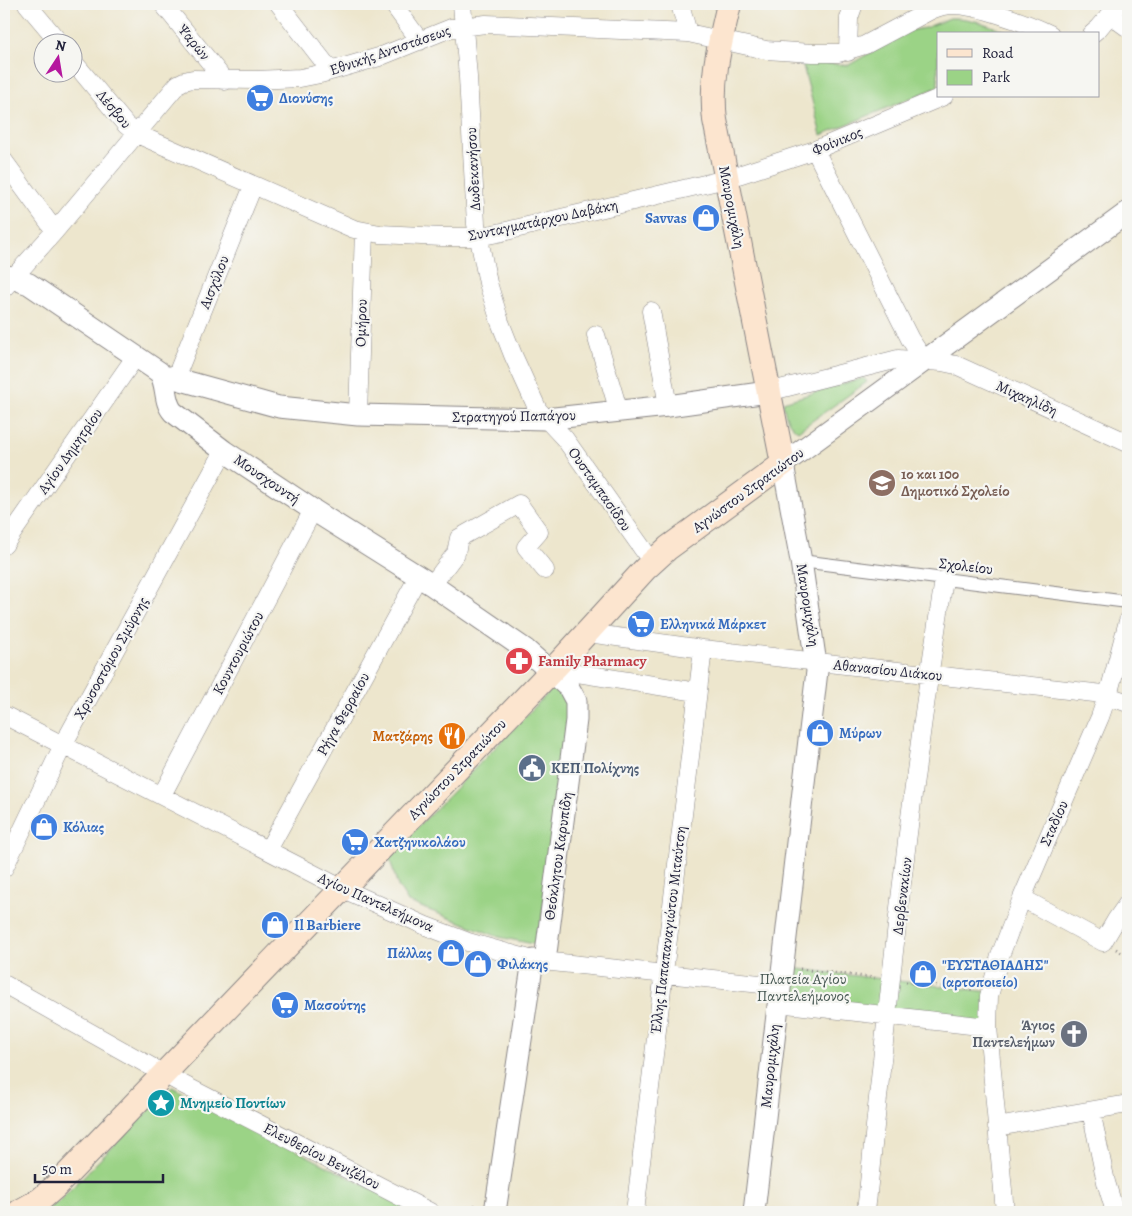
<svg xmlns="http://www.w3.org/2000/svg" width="1132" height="1216" viewBox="0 0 1132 1216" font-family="Alegreya,serif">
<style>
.green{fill:#9bd386;stroke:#5e7a60}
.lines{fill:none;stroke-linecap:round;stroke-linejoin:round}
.pedestrian-casing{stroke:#888484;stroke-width:14}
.minor-casing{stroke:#888484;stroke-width:19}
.tertiary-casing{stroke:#888484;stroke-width:23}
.secondary-casing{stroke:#888484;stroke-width:26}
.path{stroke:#888484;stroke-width:3;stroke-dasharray:1 4;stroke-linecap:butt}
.pedestrian{stroke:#fff;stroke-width:12}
.minor{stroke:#fff;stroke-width:18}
.tertiary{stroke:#fff;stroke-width:21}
.secondary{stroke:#fce5cf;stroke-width:24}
.labels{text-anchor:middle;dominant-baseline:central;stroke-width:4.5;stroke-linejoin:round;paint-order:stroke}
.street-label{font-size:15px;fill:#22223b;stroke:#f6f6f2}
.shop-label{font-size:15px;font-weight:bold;fill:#366cbe;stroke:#f6f6f2;text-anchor:start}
.education-label{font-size:15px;font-weight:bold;fill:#785e54;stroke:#f6f6f2;text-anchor:start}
.health-label{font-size:15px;font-weight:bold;fill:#be3a42;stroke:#f6f6f2;text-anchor:start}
.food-label{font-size:15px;font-weight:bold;fill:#c56008;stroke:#f6f6f2;text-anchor:end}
.service-label{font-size:15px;font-weight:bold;fill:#4e5e75;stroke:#f6f6f2;text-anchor:start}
.park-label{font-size:15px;fill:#465752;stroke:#f6f6f2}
.worship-label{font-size:15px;font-weight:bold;fill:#5b616d;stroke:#f6f6f2;text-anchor:end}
.culture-label{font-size:15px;font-weight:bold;fill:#0d838f;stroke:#f6f6f2;text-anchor:start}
</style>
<rect width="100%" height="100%" fill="#f6f6f2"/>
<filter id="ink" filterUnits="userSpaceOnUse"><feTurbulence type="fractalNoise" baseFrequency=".02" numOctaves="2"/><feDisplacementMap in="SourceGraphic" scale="10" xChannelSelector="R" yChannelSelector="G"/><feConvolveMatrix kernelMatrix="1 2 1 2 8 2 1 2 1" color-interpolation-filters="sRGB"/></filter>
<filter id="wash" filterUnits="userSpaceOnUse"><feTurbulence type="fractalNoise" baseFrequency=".0096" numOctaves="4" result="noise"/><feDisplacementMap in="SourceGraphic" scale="20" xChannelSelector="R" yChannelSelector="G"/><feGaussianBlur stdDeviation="1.12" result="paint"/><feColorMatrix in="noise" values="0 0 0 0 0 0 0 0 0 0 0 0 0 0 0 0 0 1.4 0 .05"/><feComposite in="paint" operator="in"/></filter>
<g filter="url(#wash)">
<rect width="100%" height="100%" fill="#ede6cd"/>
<!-- green -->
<path class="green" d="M950,18C972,17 993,27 1013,34H938V87L821,135L802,62L849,65L908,31L925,28Z
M864,378L867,382L798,431C787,423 785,416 783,402Z
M555,686L570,709L538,945L499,937L408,902L398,886L389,857Z
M782,967L990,992L988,1027L778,1004Z
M172,1087L417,1212H43L59,1201Z"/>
</g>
<g filter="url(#ink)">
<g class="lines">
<defs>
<path id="pedestrian" d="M801,561L1128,602"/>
<path id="minor" d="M27,4L59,42
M163,4L225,81
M279,4L331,71
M393,4L420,41
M462,4L468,77L476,224L488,283L500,322L513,355L538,410L565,439L652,562
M680,4L688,33
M1110,15L1128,28
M1092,34L1099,28L1119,4
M848,52L849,18L854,4
M72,60L126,125L137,134L354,229L380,234L442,237H478L498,233L726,179L815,150L944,96
M815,150L910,339L924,360
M4,161L55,231
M4,288L55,231L178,84L184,81L193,79L255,80L300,78L320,74L379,57L451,28L486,24L688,33L766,50L812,53H839L865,45L931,10C938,7 945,5 953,5C978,5 1027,23 1050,34
M651,311L668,406
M596,335L619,412
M175,379L253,186
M768,392L898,359L942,362L956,365L1128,443
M358,415L364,231
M4,545L136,356
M432,585L456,553L459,538L519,504L539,532L526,547L545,570
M588,633L703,649L1103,694L1128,703
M551,671L571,672L697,692
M4,715L341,888L426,926L468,942L533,960L780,986
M162,795L313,510
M268,850L418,577
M4,868L63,745L224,451
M1022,898L1103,942L1116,920L1128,903
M4,984L182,1084L430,1212
M778,1003L988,1027
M1091,1111L1106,1182L1115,1212
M997,1127L1128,1104
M635,1212L703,649
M866,1212C888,1001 910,789 944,580
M1005,1212L988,1027L989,996L1000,956L1022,898L1100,717L1110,688L1128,621"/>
<path id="tertiary" d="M4,275L29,284L159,372C168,384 163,401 173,412L224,451L313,510L432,585L526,650L569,688L576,701V720L545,961
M162,377H170L279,407L358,415L545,419L668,406L768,392
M495,1212L533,960
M754,1212L817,671L801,561L783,464L1128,212"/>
<path id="secondary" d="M19,1212L40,1200L56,1186L561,661L645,569L668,548L783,464L715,120C710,80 720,43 729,4"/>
</defs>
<!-- pedestrian casing -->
<use href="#pedestrian" class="pedestrian-casing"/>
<!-- minor casing -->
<use href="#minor" class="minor-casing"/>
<!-- tertiary casing -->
<use href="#tertiary" class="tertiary-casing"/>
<!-- secondary casing -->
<use href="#secondary" class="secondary-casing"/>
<!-- path -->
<path class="path" d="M1116,949L1128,956
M800,969L875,978
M906,982L975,990
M467,1212L477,1204"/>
<!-- pedestrian -->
<use href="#pedestrian" class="pedestrian"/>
<!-- minor -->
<use href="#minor" class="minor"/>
<!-- tertiary -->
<use href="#tertiary" class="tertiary"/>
<!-- secondary -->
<use href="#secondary" class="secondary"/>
</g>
</g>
<!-- icons -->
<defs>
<symbol id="supermarket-disc" viewBox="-11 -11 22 22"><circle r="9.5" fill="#3f7fe0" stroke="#f6f6f2"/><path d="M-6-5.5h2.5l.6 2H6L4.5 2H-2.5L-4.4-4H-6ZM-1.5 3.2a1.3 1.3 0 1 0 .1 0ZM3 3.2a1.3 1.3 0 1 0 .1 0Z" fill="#fff"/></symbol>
<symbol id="shop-disc" viewBox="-11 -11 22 22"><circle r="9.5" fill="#3f7fe0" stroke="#f6f6f2"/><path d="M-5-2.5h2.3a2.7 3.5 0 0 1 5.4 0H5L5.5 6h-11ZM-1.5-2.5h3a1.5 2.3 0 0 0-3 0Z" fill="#fff"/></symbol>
<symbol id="school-disc" viewBox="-11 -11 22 22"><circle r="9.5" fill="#8d6e63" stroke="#f6f6f2"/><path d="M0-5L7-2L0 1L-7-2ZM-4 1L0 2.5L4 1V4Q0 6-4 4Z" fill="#fff"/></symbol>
<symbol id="pharmacy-disc" viewBox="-11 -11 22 22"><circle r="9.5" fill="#e0444e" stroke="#f6f6f2"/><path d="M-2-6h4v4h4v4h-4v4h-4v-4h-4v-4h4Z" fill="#fff"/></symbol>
<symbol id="restaurant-disc" viewBox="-11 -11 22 22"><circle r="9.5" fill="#e8710a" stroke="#f6f6f2"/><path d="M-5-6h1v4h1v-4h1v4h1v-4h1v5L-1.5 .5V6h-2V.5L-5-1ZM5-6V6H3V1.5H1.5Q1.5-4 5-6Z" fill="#fff"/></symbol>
<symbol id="civic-disc" viewBox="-11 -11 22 22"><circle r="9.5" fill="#5c6f8a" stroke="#f6f6f2"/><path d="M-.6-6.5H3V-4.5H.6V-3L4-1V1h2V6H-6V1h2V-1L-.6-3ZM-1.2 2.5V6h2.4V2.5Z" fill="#fff"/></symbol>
<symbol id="church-disc" viewBox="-11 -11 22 22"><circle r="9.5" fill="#6b7280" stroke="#f6f6f2"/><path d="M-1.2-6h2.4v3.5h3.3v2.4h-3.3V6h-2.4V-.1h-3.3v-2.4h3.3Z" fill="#fff"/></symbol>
<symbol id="sight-disc" viewBox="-11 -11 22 22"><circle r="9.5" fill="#0f9aa8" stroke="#f6f6f2"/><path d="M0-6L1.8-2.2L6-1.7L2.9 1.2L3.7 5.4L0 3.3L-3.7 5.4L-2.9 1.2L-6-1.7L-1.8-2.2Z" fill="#fff"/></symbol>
</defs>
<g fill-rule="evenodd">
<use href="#supermarket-disc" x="244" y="82" width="32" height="32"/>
<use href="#shop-disc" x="690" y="202" width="32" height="32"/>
<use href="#school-disc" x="866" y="467" width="32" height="32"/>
<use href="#supermarket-disc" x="625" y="608" width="32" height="32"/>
<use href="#pharmacy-disc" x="503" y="645" width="32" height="32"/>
<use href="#shop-disc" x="804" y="717" width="32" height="32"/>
<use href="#restaurant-disc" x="436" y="720" width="32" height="32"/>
<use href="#civic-disc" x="516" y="752" width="32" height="32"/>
<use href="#shop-disc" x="28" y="811" width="32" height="32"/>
<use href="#supermarket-disc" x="339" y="826" width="32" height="32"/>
<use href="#shop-disc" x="259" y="909" width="32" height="32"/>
<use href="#shop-disc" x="435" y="937" width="32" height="32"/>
<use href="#shop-disc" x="462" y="948" width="32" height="32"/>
<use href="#shop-disc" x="907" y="958" width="32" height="32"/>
<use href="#supermarket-disc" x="269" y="989" width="32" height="32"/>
<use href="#church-disc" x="1058" y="1018" width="32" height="32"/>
<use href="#sight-disc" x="145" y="1087" width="32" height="32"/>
</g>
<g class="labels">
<!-- street labels -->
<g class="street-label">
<text transform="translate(194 42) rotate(51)">Ψαρών</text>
<text transform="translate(390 50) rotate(-19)">Εθνικής Αντιστάσεως</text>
<text transform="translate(114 109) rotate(50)">Λέσβου</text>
<text transform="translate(837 141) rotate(-22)">Φοίνικος</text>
<text transform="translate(473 169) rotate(-93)">Δωδεκανήσου</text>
<text transform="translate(732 207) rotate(79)">Μαυρομιχάλη</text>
<text transform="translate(543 220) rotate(-12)">Συνταγματάρχου Δαβάκη</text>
<text transform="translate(214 282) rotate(-68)">Αισχύλου</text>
<text transform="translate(361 323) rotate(-88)">Ομήρου</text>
<text transform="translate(1027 398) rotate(24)">Μιχαηλίδη</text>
<text transform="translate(514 416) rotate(-1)">Στρατηγού Παπάγου</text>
<text transform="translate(70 451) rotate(-55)">Αγίου Δημητρίου</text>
<text transform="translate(267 479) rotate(34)">Μουσχουντή</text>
<text transform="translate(600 489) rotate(55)">Ουσταμπασίδου</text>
<text transform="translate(748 490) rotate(-36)">Αγνώστου Στρατιώτου</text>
<text transform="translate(966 566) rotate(7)">Σχολείου</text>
<text transform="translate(808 605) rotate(81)">Μαυρομιχάλη</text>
<text transform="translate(238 653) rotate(-62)">Κουντουριώτου</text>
<text transform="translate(111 658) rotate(-61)">Χρυσοστόμου Σμύρνης</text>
<text transform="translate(888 670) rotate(6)">Αθανασίου Διάκου</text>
<text transform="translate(343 714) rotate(-61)">Ρήγα Φερραίου</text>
<text transform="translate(457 769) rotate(-46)">Αγνώστου Στρατιώτου</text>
<text transform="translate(1054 823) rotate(-66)">Σταδίου</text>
<text transform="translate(558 856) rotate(-82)">Θεόκλητου Καρυπίδη</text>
<text transform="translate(902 896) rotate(-83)">Δερβενακίων</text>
<text transform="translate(376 902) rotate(24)">Αγίου Παντελεήμονα</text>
<text transform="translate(668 930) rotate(-83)">Έλλης Παπαπαναγιώτου Μιταύτση</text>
<text transform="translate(770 1066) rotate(-84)">Μαυρομιχάλη</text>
<text transform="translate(322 1156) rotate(27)">Ελευθερίου Βενιζέλου</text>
</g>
<!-- shop labels -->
<g class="shop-label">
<text x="279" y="98">Διονύσης</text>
<text x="687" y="218" text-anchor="end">Savvas</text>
<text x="660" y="624">Ελληνικά Μάρκετ</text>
<text x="839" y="733">Μύρων</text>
<text x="63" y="827">Κόλιας</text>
<text x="374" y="842">Χατζηνικολάου</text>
<text x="294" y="925">Il Barbiere</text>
<text x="432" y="953" text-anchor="end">Πάλλας</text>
<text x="497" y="964">Φιλάκης</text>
<text x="942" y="965">"ΕΥΣΤΑΘΙΑΔΗΣ"<tspan x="942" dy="17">(αρτοποιείο)</tspan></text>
<text x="304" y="1005">Μασούτης</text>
</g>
<!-- education labels -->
<g class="education-label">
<text x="901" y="474">1ο και 10ο<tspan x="901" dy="17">Δημοτικό Σχολείο</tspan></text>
</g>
<!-- health labels -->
<g class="health-label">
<text x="538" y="661">Family Pharmacy</text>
</g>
<!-- food labels -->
<g class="food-label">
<text x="433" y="736">Ματζάρης</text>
</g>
<!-- service labels -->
<g class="service-label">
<text x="551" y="768">ΚΕΠ Πολίχνης</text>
</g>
<!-- park labels -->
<g class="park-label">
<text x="803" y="979">Πλατεία Αγίου<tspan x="803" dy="17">Παντελεήμονος</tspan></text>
</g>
<!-- worship labels -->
<g class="worship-label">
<text x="1055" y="1025">Άγιος<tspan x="1055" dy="17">Παντελεήμων</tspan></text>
</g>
<!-- culture labels -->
<g class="culture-label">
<text x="180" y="1103">Μνημείο Ποντίων</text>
</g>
</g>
<!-- margin -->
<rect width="1132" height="1216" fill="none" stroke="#f6f6f2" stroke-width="20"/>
<!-- legend -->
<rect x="937" y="32" width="162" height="65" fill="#f6f6f2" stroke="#a1a1a9"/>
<rect x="947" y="49" width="25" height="8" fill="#fce5cf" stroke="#a1a1a9"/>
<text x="982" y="58" font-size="15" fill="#22223b">Road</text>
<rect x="947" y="70" width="25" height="15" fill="#9bd386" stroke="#a1a1a9"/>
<text x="982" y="82" font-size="15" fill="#22223b">Park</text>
<!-- north arrow -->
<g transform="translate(58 58) rotate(12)"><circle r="24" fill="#f6f6f2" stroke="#a1a1a9"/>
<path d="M0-4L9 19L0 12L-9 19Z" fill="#b5179e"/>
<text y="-8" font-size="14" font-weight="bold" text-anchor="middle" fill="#22223b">N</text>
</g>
<!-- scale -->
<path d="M35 1174v8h128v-8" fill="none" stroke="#22223b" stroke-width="2.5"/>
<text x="42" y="1174" font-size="15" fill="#22223b" stroke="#f6f6f2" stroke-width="4" paint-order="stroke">50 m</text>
</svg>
